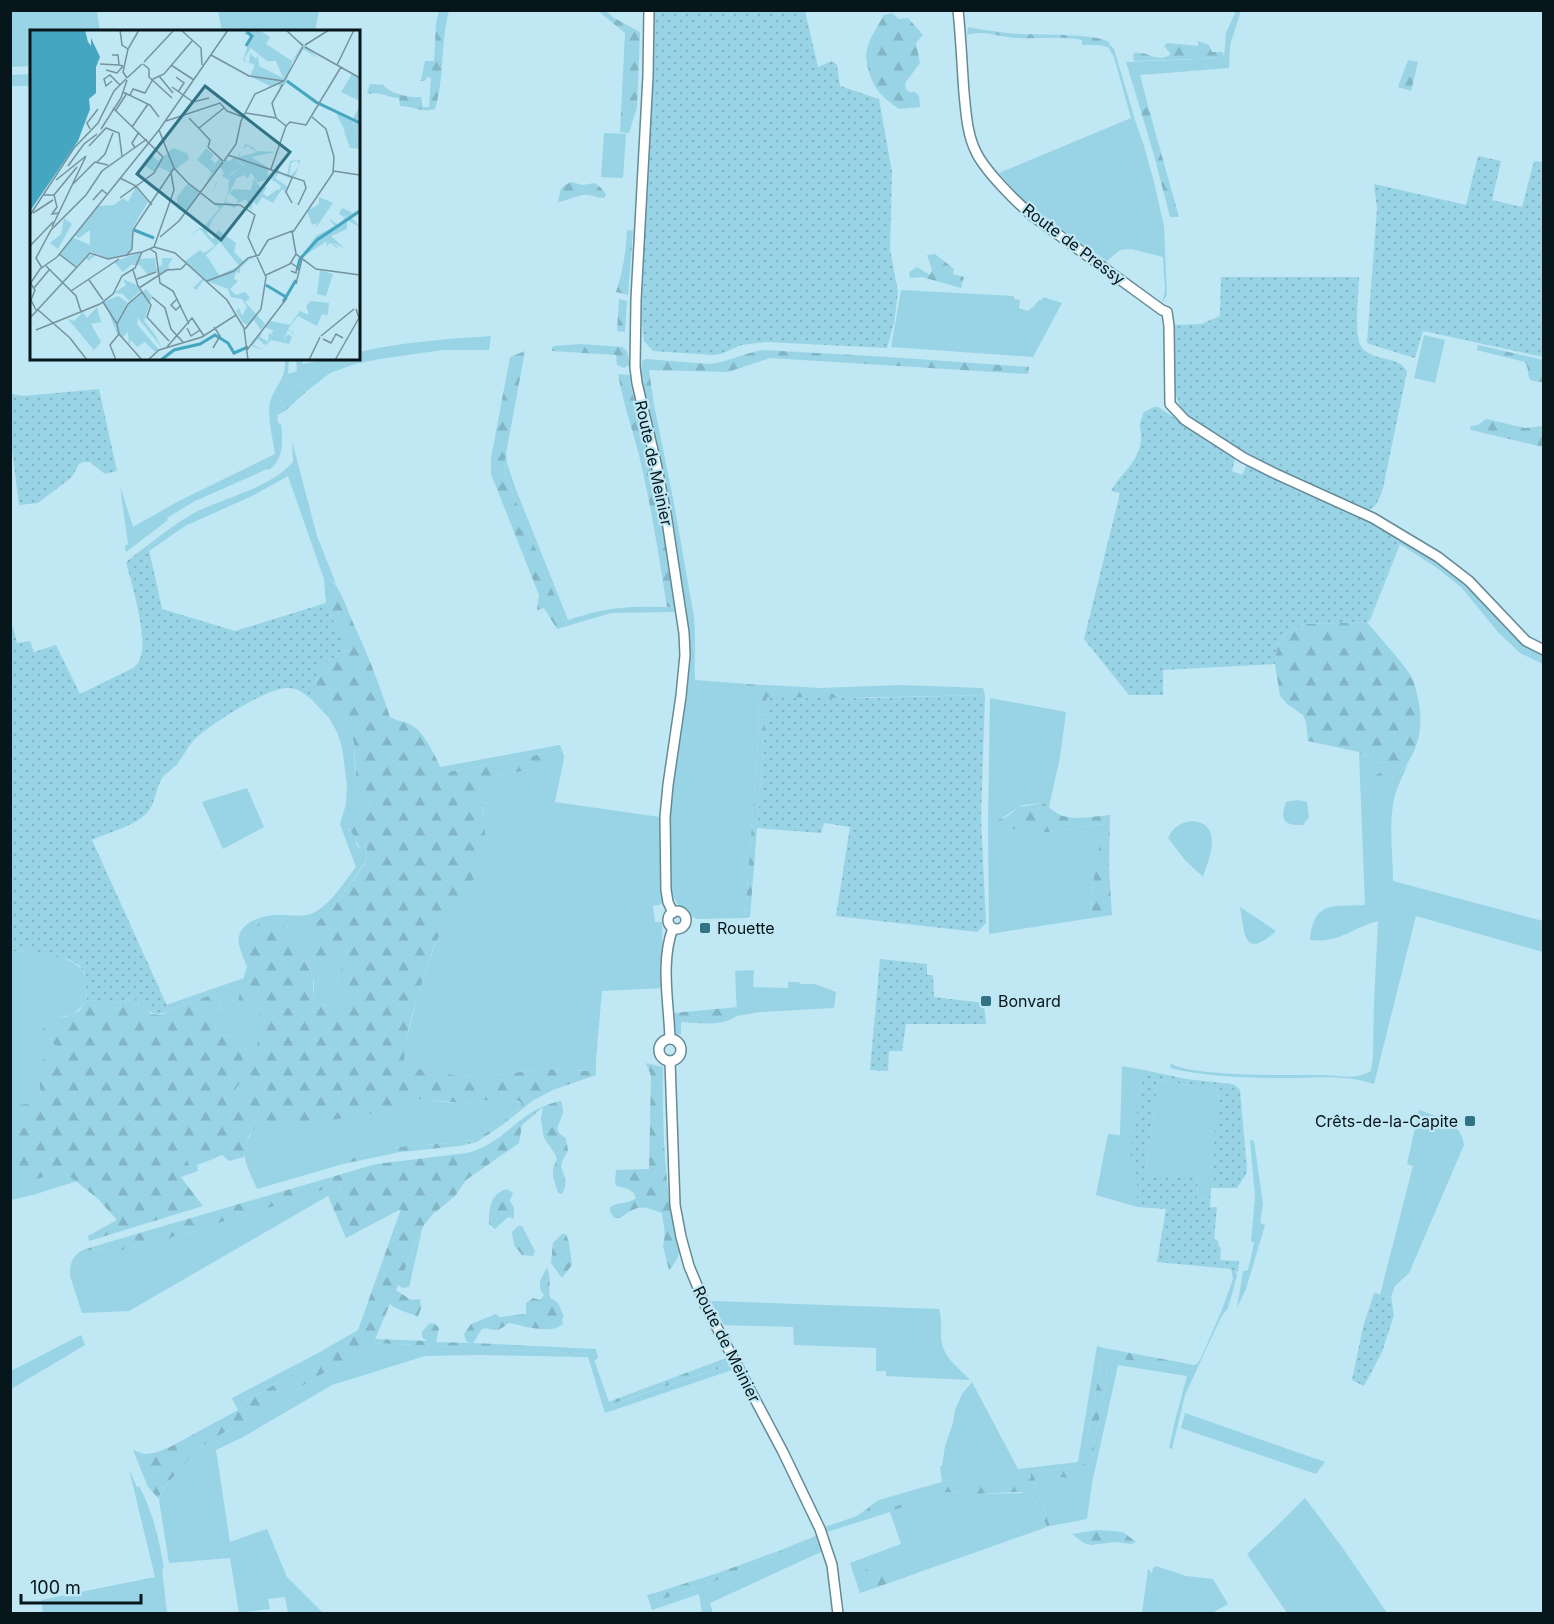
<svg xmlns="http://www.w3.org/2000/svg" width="1554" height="1624" viewBox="0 0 1554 1624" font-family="Inter,sans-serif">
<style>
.green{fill:#98d4e6}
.forest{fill:url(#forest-firs)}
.park{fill:url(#park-dots);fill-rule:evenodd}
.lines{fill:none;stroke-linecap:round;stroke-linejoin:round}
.secondary-casing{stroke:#648a96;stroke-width:12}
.secondary{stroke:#fff;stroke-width:9}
.poi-dot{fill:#317385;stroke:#bfe7f4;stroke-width:2}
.labels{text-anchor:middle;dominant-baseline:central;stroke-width:4.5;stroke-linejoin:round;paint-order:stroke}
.street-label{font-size:16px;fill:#07161a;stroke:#bfe7f4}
.poi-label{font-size:16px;fill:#07161a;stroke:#bfe7f4;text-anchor:start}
.inset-river{fill:none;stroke:#44a6c0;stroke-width:3}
.inset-road{fill:none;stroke:#75939d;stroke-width:1.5}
.view{fill:#317385;fill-opacity:0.15;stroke:#317385;stroke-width:3}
.inset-edge{fill:none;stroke:#07161a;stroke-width:3}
</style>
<defs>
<pattern id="forest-firs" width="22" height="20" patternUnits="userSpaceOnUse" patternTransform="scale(1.5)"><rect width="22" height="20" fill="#98d4e6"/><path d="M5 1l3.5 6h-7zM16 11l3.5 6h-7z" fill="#82b5c5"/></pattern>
<pattern id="park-dots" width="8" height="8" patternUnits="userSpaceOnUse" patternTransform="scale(1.5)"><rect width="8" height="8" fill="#98d4e6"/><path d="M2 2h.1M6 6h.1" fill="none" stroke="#82b5c5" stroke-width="1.8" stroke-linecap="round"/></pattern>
</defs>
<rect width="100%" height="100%" fill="#bfe7f4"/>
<!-- green -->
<path class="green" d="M10,11H97L100,31L32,32L31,66L11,67Z
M218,11V10L319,11L315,32L222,31Z
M1236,11H1241L1230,45L1229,68L1140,75L1148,106L1140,108L1126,62L1224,58L1226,33Z
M1110,45L1114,49L1135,120L1144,146L1155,186L1164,226L1167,295L1162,303L1165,290L1163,257L1131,249L1120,250L1107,261L1027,205L999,173L1131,118L1114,57L1108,47Z
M31,74V86H11V75Z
M604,133L626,134L623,178L601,177Z
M901,290L1014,296V299L1020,300L1019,308L1027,311L1033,307L1039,300H1042L1043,297L1062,303L1033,357L891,347Z
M1424,335L1445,340L1435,383L1414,378Z
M491,336L489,350H443L380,359L355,364L330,373L307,391L299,384C282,394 276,401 278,423L281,424C283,440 284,460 269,470L267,469L193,502L167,518L168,520L126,552L125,546L128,544L120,486L133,527L179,501L275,454C273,438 267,418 270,402C275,385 286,380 285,359H289L288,374L297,371L296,359H302L303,364L328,359L358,358L359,352C402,342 447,339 491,336Z
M654,405L673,498L694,617C696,638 694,659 695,680L747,684V693L759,695L758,741L745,918L697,919C683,913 675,903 670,889V801L688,684L689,636L681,578L662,472L647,406Z
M292,441L317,536L336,584L329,578L324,579L288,476L252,496L185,526L149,551L148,545C164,533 180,520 198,511C228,497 271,487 293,462Z
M506,450L507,463L515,487L568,620C579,617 589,613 600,611C623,606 653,606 676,608L675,612L611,613L567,626L506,477L504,463Z
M1400,537C1418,549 1439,560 1455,573C1488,601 1503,638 1543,656V664L1520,653L1498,632L1461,587L1437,568L1400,544L1370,620L1367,622Z
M902,685L983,688L985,695L842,698L820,688Z
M990,698L1066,712L1060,757L1049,807L1044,803C1037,804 1026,803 1019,807C1011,811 1009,815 998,820L1041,833L1104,824L1091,896L1092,918L989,934L988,824Z
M312,700L347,722L354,743L355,772L365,795L370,800L369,806L359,812L348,829L355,836L357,846L360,848L367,839L366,861L332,909L316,923L330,957L344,951L350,954L336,980L341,991L344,1002L331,1007L318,1004L315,1006C313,997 315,979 312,973C309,965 300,958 296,950C289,932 297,926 272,920L250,957L247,967C244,960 241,952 239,945C235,923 262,915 278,915C289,915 301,917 311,914C329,907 345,881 356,867L340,824L346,804L347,785L342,747L337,732L329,718Z
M560,745L562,750L448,772L440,767Z
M1359,752L1376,762L1389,763L1380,773L1366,779L1365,795L1386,775H1398L1408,764C1402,777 1395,791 1393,805C1389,829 1393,856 1393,881L1543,921V952L1416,916L1374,1084C1346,1074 1314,1078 1286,1078C1248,1078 1206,1077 1170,1068L1171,1063C1187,1077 1295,1075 1321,1075C1333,1075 1347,1078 1358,1076C1363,1075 1367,1073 1371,1071L1373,1057L1374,1003L1378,921C1360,925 1344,938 1326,940C1321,941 1315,940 1310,940C1314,899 1334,907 1365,905Z
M563,764L555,802L660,817L662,904L653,906L655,922H662L663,988L602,991L596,1060L591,1071L546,1069L479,1077L459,1076L408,1067L404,1062L405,1047L417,997L437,939L475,875L481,861L484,815L477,779Z
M247,788L264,827L223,849L202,802Z
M1297,800L1307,802L1309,817L1303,825C1285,826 1279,820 1286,802Z
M1193,821C1224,825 1209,859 1203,877L1185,860L1168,838C1173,827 1181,822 1193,821Z
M1240,907L1276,931C1243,961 1245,933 1240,907Z
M27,950C43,954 80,957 85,976C87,984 86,992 87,1000C79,1011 71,1017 57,1017V1047C34,1063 41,1076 41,1101L11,1122V952Z
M754,970L753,987L788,988V982H799L800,984H815L836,992L834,1008L760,1012L737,1016L735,971Z
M244,978L235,1017L246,1013L261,1001L256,1062L246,1069L265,1081L267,1090L261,1092L254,1088L245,1095L237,1105L234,1091L240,1082V1069L243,1060L246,1037L213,1034L221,1002L214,994L169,1010L166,1005Z
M1122,1066L1144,1070L1131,1153L1137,1177V1207L1096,1195L1108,1134L1120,1135Z
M1158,1080L1219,1090L1210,1199L1197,1198L1198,1177L1145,1174Z
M419,1099C433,1100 448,1103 462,1103C479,1102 507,1092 522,1104L504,1121L482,1136L474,1140L449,1143L407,1146L379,1150L342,1161L343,1164L257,1189C246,1163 236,1152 256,1127L394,1110Z
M1419,1110C1438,1117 1462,1122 1464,1145L1409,1273L1395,1286L1391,1297L1380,1295L1413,1166L1407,1164Z
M1250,1140L1254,1141L1263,1204L1260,1223L1265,1225L1246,1289L1237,1308L1243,1271L1248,1270L1254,1243L1251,1241L1255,1197Z
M201,1149L208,1161L197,1165L198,1171L181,1177L180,1175L189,1165L185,1157Z
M63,1171L77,1181L36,1194L11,1200L10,1187Z
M340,1184L341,1189L328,1196L129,1311L82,1313L70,1276C69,1263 73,1255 85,1249L86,1251L106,1248L110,1249L135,1247H150L177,1235L197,1231L230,1219L253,1213Z
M422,1230L409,1287L403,1288L398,1285Z
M1231,1269L1236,1272L1237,1276L1228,1308L1221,1317L1185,1395L1172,1449L1169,1448L1176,1417L1187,1376L1118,1365L1092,1483L1087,1519L1050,1526L1034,1482L1036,1478L1046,1476L1088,1478L1106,1381L1107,1357L1191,1369L1194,1365L1197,1364L1201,1358L1221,1312L1233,1279Z
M711,1301L939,1309C942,1319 941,1328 941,1338C943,1358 958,1367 970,1380L886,1376V1371H876V1348L794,1345L793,1327L724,1325Z
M358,1330L345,1345L249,1399L238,1410L232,1398L320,1352Z
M81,1335L85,1345L11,1389V1371Z
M374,1343L592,1354L610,1405L730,1365L732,1370L605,1413L588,1357L475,1355L425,1356L332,1385L243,1437L216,1450L230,1542L267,1529L287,1577L323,1613H288L285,1597L268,1599L270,1609L239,1613L230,1558L169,1563L159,1500C161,1485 176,1477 184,1465C189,1460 189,1455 195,1450Z
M1097,1346L1104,1348L1087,1438L1083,1466L1032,1471L1031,1478L1024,1482H951L946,1466H942L945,1446L953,1423L955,1410L962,1394L972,1382L1018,1469L1078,1462Z
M1185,1413L1325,1462L1316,1474L1181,1428Z
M129,1469L137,1487L139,1486C153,1512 159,1539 164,1568L162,1569L167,1613H43L41,1600L155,1577Z
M927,1486L932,1501L938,1494L946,1492L975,1494L1031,1493L1047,1527L860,1593L850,1563L901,1544L890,1512L827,1532L825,1527L857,1516L879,1500Z
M1305,1498L1342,1547L1387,1613H1287L1247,1554L1277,1526Z
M818,1535L823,1551L710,1603L713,1613H702L699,1594L652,1610L647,1595L655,1593L657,1601L713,1582L731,1573L782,1552L781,1550Z
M1156,1566L1186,1576L1213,1579L1228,1604L1212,1613H1142L1148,1569L1152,1573L1153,1568Z"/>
<!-- forest -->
<path class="forest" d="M439,11H449C440,43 445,77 435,109C421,113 414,106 400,106L399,98C385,97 382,91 367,94L370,84L383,85C390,94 411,98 421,97L423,107H429L431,78L427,77L425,81H421L425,61H434L436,24Z
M598,11H606L614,18L640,32L637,107L629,133L620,132L625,33Z
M892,13L899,19L908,18L923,35L916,43L920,63L905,83L906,89L909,92H915L919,96L920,107L899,109C882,97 873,89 868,68C867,62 865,56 867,49C870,37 878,26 884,15Z
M968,27C985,30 1002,33 1020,34C1038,35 1099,33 1110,43L1108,47L1098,45H1082V40C1061,36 1040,39 1019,38C1001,38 984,29 967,35Z
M1198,41L1209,45L1212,52H1223L1224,58L1134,61L1133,57L1134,53C1149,51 1155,63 1170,55V53L1164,46L1167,43L1198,46Z
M1408,60L1418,62L1411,91L1398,87Z
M1148,106L1179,217H1170L1154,155L1140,108Z
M572,182L582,185L595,183L600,187L606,194L604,198C597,198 591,194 583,195C575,196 566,201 558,202C561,190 559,186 572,182Z
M627,230L633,231L628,295L616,292C623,271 626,252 627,230Z
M935,254L954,269L953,274L964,277L961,288L922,277L910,278L909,272L917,267L930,275L932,270L927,255Z
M619,299L627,301L625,332L617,331Z
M580,344L622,347L627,351L630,365L624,368L617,365L616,355L552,351L553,346Z
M1478,345L1543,360V382C1521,381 1533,376 1525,362L1477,350Z
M763,350L889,357L1029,367L1028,374L770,358L728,372L649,370L654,405L647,406L641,374L642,361L646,359L709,364C728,362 744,353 763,350Z
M525,351L504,464L506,477L567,626L557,629L544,608L537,610L539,595L491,474V458L510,357Z
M618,374L630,375L631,386C651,459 665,533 676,608L667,607C659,556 651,505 639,455C632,428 623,402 618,374Z
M299,384L307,391L285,411L277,415C279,397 284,393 299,384Z
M1486,419L1525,428L1543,426V447L1471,430L1470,426L1478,425Z
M329,578C340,587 345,604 351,618C366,650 379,683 390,717C398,722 406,721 413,726C423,732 436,756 440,767L448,772L562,750L564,756L563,764L477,779C482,806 490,835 481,862C474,886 450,914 438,938C433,947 430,958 427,968C416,999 406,1030 404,1062L408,1067L459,1076L479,1077L546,1069L590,1071L596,1060V1075L553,1090L532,1101L505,1123L477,1142L459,1146L400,1152L343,1164L342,1161L379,1150L407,1146L449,1143L474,1140L482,1136L504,1121L522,1104L519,1101L510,1099H495L462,1103L419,1099L394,1110L262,1131L256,1127L248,1137L244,1157L229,1161L222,1155L208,1161L201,1150L186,1157L189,1165L180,1176L203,1206L89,1241L88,1236L117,1220L97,1198L63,1171L11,1187L10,1122L20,1115V1105L41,1101C40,1076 34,1063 56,1047L43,1028L57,1017H65L79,1011L87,1000L118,1003L131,998H135L151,1014L161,1015L169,1010L214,994L217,995L221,1002L213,1034L246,1037L243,1060L240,1069V1083L234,1091L238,1104L247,1090L254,1088L261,1092L267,1090L265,1081H261L245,1072L246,1069L256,1062L260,1002L246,1013L245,1021L235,1017L241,987L250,957L244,944L245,939L248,932L261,922L272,920L280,922L288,927L293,933L296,950L313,974V989L315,1006L318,1004L331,1007L344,1002L341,991L336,980L349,954L344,951L319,963L313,959L310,933L316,923L332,909L366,862L367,840L360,848C358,845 357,842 355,838C350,827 339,825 354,812H359L369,806L370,801L365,795L357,791L354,743L347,723L312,700L319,667L346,650L326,603L324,579Z
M1367,622C1380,638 1400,659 1411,676C1415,683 1416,690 1418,698C1424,728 1419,752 1398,775H1386L1378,796L1365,795L1366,779L1380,773L1388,763L1376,762L1359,752L1308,741L1306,722L1303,715L1287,704L1280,696L1275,664L1277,647L1282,637L1290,631L1305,624Z
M747,684L820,688L842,698H767L750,917L745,918L758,741L759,695L747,694Z
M1044,803C1049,807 1054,812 1060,815C1075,821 1094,816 1110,815L1109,868L1112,915L1092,918L1091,896L1103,824L1041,833L1017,830L998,824V820L1008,816L1019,807Z
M738,1007L737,1016C720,1027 701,1023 681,1022V1034L676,1035L674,1013Z
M646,1063L663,1067C662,1115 664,1166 671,1213C673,1222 680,1247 679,1254C677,1260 673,1266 669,1270L663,1246L665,1234L662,1213C641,1205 638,1205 620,1218H615L610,1212V1207C618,1202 628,1204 636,1198L634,1193L628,1189L617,1186L615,1183L616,1170L649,1169L651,1076Z
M559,1101L562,1102C562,1105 563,1110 563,1112C560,1125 551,1130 566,1138L568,1151L563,1159L561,1167C565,1177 568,1184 562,1194L558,1193L553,1177V1169L557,1159L555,1154L544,1138L541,1119L543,1107L522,1125L519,1143L466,1180L455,1196L432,1215L424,1225L396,1290L411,1300L420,1299L421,1308L418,1317C408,1312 398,1311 390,1304L375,1339L427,1341L422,1337V1332L430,1323L435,1324L439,1328L436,1342L471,1343L466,1341L464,1334L471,1324L496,1314L500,1317L526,1314V1303L533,1298L540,1300L544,1295C536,1285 541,1278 547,1268C552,1280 548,1286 550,1298C562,1303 558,1307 564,1316L562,1320L563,1324C550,1335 525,1326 509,1323C502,1328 497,1333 487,1328L482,1329L473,1343L596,1349L598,1358L594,1361L591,1354L374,1343L195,1450C189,1455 189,1460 184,1465C176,1477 161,1485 159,1499L148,1487L133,1450L144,1454L155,1453L170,1447L238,1410L249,1399L345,1345L358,1330L401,1209L346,1238L328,1196L341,1189L340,1184L253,1213L230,1219L197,1231L177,1235L150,1247H135L113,1252L106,1248L85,1251V1249L376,1164L467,1153C495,1146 509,1127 532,1112C540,1107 550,1104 559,1101Z
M507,1189L513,1193L510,1201L514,1208V1219L510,1217L507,1218L495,1229L489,1224C489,1208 490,1194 507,1189Z
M518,1226H522L535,1251L533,1256L522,1255L514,1245L512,1232Z
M562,1234H566L569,1243L572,1265L562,1278L551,1263L553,1243Z
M1104,1348L1194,1365L1191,1369L1107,1357L1106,1381L1088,1479L1046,1476L1036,1478L1034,1482L1050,1526L1047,1527L1031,1493L1025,1495L1022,1492H1016L975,1494L946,1492L938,1494L932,1501L908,1505L866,1519L867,1509L879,1500L883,1511L919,1498C922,1486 932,1485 942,1482L940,1466H946L951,1482H1024L1031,1478V1471L1083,1466L1087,1438Z
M726,1358L730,1365L609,1405L608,1402Z
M1098,1530L1123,1532L1136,1542L1131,1544L1115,1542L1091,1545L1084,1543L1072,1534Z
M781,1550L782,1552L731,1573L713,1582L657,1601L655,1593L718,1573Z
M880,1567H886L888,1576L912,1567L917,1573L860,1593L864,1572L866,1569L869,1571Z"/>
<!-- park -->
<path class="park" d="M654,11H805L818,67L832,61L837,65L840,86L879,99L892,172L890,249L898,292L894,323L887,348L766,342L741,345L721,354L712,355L653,351L644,341L641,315L649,127L653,93Z
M1478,156L1501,161L1492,200L1522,207L1534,161L1543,162V357L1423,331L1415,358L1369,344L1367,342L1377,208L1374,184L1466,205Z
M1221,277H1359C1359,293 1354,331 1360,344C1368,363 1400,354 1407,372L1383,488C1380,496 1378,506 1369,510L1292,478L1238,449L1186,415L1181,408L1175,394L1173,325L1201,324L1220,316Z
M99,389L117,471L105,474L90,462H83L79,464L72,477L38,503L19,505L11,441V394L24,396Z
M1154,407H1158L1235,458L1232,471L1242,475L1247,464L1293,489L1356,514L1400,537L1367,622L1305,624L1290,631L1282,637L1277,647L1275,664L1163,670V695H1129L1084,639L1120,493L1111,491C1121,473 1134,467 1140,446C1142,439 1141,433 1140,426C1140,422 1142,417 1144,412Z
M148,545L162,609L235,631L326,603L346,650L319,667L312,700C304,693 298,688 288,688C268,687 211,724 196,738C188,745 184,756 177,764C172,770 165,773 161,780C155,791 155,805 146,814C132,827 109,832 92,840L169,1010C153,1020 146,1009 135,998H131L118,1003L87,1000L85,974L79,965L70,960L27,950L10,952L11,627H13L17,643L30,641L34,652L56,645L80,694L133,668C137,665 139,662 141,656C147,634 132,585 126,562Z
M985,695L981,818L986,923L977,932L836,916L850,827L824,823L821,833L757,828L767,697L870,698Z
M880,959L927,964V975H933L934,997L984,1003L986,1024H906L902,1051H889L888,1071L870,1070Z
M1144,1070L1186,1079L1231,1084L1235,1085L1240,1090L1247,1170L1245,1177H1244L1237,1188H1211L1210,1207H1217L1214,1239L1218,1241L1219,1247L1221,1248L1220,1260L1239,1261L1238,1271L1236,1272L1231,1269L1157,1262L1166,1209L1137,1207V1177L1130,1153ZM1158,1080L1219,1090L1209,1199L1197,1198L1198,1176L1145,1174Z
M1374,1293L1391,1297L1394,1315L1382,1352L1364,1386L1352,1380L1363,1327Z"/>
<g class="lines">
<defs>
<path id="secondary" d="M649,10L648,76L636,300L635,367L637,383L656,463L666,514L684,633L685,655L681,696L668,785L665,817L666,890L668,902L673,913
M958,10C961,38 962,66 964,93C966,113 967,134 976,152C985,171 1017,203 1034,217L1162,310L1167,312L1169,326L1170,404L1185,420L1244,458L1276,474L1373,518L1438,557L1469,581L1526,641L1544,650
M668 920a9 9 0 1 1 18 0a9 9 0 1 1-18 0Z
M659 1050a11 11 0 1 1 22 0a11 11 0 1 1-22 0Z
M670,1039C669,1003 660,962 673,928
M670,1061L675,1205L681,1237L689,1266L706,1307L783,1452L820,1529L832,1565L838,1614"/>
</defs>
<!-- secondary casing -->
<use href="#secondary" class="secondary-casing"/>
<!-- secondary -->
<use href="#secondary" class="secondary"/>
</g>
<!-- markers -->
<g class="poi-dot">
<rect x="699" y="922" width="12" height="12" rx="3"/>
<rect x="980" y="995" width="12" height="12" rx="3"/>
<rect x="1464" y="1115" width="12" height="12" rx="3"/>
</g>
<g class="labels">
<!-- street labels -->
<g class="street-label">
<text transform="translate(1074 244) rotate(37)">Route de Pressy</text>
<text transform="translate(654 463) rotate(78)">Route de Meinier</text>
<text transform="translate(727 1344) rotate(63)">Route de Meinier</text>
</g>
<!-- poi labels -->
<g class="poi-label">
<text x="717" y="928">Rouette</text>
<text x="998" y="1001">Bonvard</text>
<text x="1458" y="1121" text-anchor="end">Crêts-de-la-Capite</text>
</g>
</g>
<!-- overview -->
<g transform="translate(30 30)">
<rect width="330" height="330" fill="#bfe7f4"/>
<path d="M216,0H229L240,7L236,14L262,31L272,15L267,9L274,14L282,9L274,14L288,28L273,19L262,32L257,50L287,72L323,89L330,75V93L322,90L328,110L319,108L306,83L284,73L257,52L250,59L249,54L242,57L220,46L225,35L213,30L221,6L214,4ZM221,18L237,31H246L253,48L229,36L228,25L226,29L220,23L219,33L214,29ZM322,44L330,48V71L311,62ZM204,127L213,136L200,144L199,150L192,146L194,143L190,137L180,148L187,152L183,163L186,152L180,148L173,160L179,147L182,144L179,140L189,129L200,131ZM106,157L118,172L102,199V219L95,226L77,229L67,224L59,231L56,228L65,223L60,222L46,236L30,224L42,207L60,215V200L49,208L44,205L68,176L84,175L93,168L98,172ZM197,164L196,172L207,175L205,178L195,174L182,190L177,204L183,209L188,200L206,213L204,222L214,232L221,227L226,233L221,228L210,238V243L206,242L204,249L208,251L200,259L206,265L215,262L220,268L215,272L235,294L231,300L224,290L219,295L213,293L206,281L209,278L212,286L217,277L212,269L201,267L198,259L174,250L166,260L163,258L173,248L154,232L170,220L174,223L185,216L170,199L157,207L170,198L172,199L190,178L178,171L194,174ZM190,212L209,236L189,245L176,225ZM289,167L303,173L285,199L287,193L282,195L277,181L289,174ZM312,178L323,183L330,178L321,187L330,197L317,190V199L301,206L314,218L301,212L308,217L307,218L300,213L296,217L297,211L271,228L268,237V231L286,206L305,196L298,188L308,195L313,190L317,184L314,187L309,184ZM34,188L42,194L28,219L20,213L31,204ZM290,240L303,244L296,266L287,264ZM281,271L299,273L298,285L292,284L287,296L268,286L258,299L264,303V304L258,300L253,310L258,304L262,307L259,314L241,310L238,313L235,315L228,309L223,315L234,320L221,316L232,302L230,307L238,312L239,303L244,306L241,303L244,301L235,297L240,291L260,295L270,281L279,285L276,276ZM97,278L115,292L125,305L132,318L108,288L107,294L129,320L125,322L115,312L107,317L101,310L99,315L98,302L92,308L87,304L79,283Z" fill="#98d4e6" fill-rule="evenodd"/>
<path d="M216,111L227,121L246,122L221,127L239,138L237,144L244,147L249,134V141L257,145L260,131L267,130H270V135L267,130L261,133L259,147L269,137L263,149L257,147L249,143L245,148L258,157L256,164L253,159L248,164L251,156L241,149L228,152L221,143L217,149L215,145L207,148L198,165L199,149L192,145L198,147L214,135L206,129L211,121L209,127L227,122L218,116L212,119L216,114L222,117Z" fill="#98d4e6"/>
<path d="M322,89L330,93V119L320,118L313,99L320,108L328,110Z" fill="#98d4e6"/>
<path d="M143,118L157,123L159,129L141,143L129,137L124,142L114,135L122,125L128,131ZM176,118L184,125L180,129L185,133L179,140L167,130ZM224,148L230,157H237L233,163L237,167L248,159L250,162L243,173L232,167L227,175L223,172L221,181L216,169L206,174L208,170L199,163L204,159L221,160ZM158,153L170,163L155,183L147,178V167ZM111,222L110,229L125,228L126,238L132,235V228H143L138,236L140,239L128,246L126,241L118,245L110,235H101L93,242L84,232ZM93,249L107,255L110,261L99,271L93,264L84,263L96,255ZM116,259L122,266L114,292L96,278L87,293L73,272L88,266L97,272L95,277ZM67,277L71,292L61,294L71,312L64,320L38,289L44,291L53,282L57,288Z" fill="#98d4e6"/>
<path d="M0,0H55L58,12L61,16V8L70,27L66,37V63L59,69L60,79L48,111L0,181Z" fill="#44a6c0"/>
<path class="inset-river" d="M216,16L222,6L217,2M0,48L48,85M257,51L286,72L330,93M0,105L22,92L46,85M104,200L124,208M267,240L270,229L287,210L330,181M236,255L256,267M253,272L266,250M131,330L144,320L170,314L185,305L198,313L204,323L218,317"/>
<path class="inset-road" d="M90,0L92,15L98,19M151,0L171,18L172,35M256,0L273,16M275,15L299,0M275,17L330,48M82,25H88L89,35L93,36M181,25L219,46L254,51M114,32L144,0M70,34L89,35M113,34L119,39V47L142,68M141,35L164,50M307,35L324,0M76,40L87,43L93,36M129,46L143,63M146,47L154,53L148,62M97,48L112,34M97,48L93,42L98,19L109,0M123,49L134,44L162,11M82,51L76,56L74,49L80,45L90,55M142,57L163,72L179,68M93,62L120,75L129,87M100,65L103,59L115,63L123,49M83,78L133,127M86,80L97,63M216,83L246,88L256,96M159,88L180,110L178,117M246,88L242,73L253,54M136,91L190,73L197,81L213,87M256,96L260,92L276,95L311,37M102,97L118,74M169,98L194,78M60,99L57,93L68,79M71,99L91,68L97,50M129,100L144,138L158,153L185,174L210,175L225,185L218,207L236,247L231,279L215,299M59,116L76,98L89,103L92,126M178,117L193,131M105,118L102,113L109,102M198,125L274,151L276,158L268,175M194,131L206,114L211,91L225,64L254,51L273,17M67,132L75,124L83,103M38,136L54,114L67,104M241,139L256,96M303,141L330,145M90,148L106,156L122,175M262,148L256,162L262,173M43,154L65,132L78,135M14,165H24L27,177L22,184L29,183M24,165L47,137M90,168L124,143L133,127M63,170L72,160L77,164M3,183L23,170M0,185L44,118L68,93L84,61L96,49M22,197L56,126L26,150M263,202L303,143L304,127L296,99L282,87M130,207L149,191L193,132M0,216L23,192M120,219L126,223L130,253L143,261L159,294M29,224L46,237M96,226L102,219L103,200L144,138M261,233L267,237L266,243L261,241M16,236L46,266L51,282M12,238L6,228L21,200L56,165L72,141L117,109M103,240L108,256L121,275L117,287L139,311M236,245L260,234L266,224M107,249L126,242M59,250L73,270M177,251L204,241L218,228L229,225L238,210L262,201L266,224L286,239L330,245M0,254L10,239L27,227L129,100L198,0M1,254L5,260L1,270L6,280M266,254L272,229M4,258L19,240M109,258L137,240L151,239L156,234M41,261L89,229M122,267L135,278L141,299L153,312M147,269L141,275L146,280L151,275M73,272L87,294L89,304L112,330M7,279L40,308L57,330M206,285L214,298L218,330M0,288L60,223L78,229L111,222M87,294L98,274L112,262M157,298L161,306L170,300M6,300L70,274L83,264L92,246L105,238L112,222L124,217M291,306L324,279M293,309L301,313L306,304L313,308M137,317L162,288L174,306M183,318L190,306L184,297M217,320L257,268M86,330L80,315L89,304M118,330L129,320L172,307L206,285L197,270L145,223L124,217L144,160L141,143M279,330L290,307M305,330L329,288L326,279"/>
<path class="view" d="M175,56L260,122L191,210L107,144Z"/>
<rect width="330" height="330" class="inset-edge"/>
</g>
<!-- border -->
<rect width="1554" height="1624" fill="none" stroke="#07161a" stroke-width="24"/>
<!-- scale -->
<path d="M21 1594v9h120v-9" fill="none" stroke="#07161a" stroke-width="3"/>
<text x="30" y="1594" font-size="18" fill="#07161a" stroke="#bfe7f4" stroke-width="4.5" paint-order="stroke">100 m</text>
</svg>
